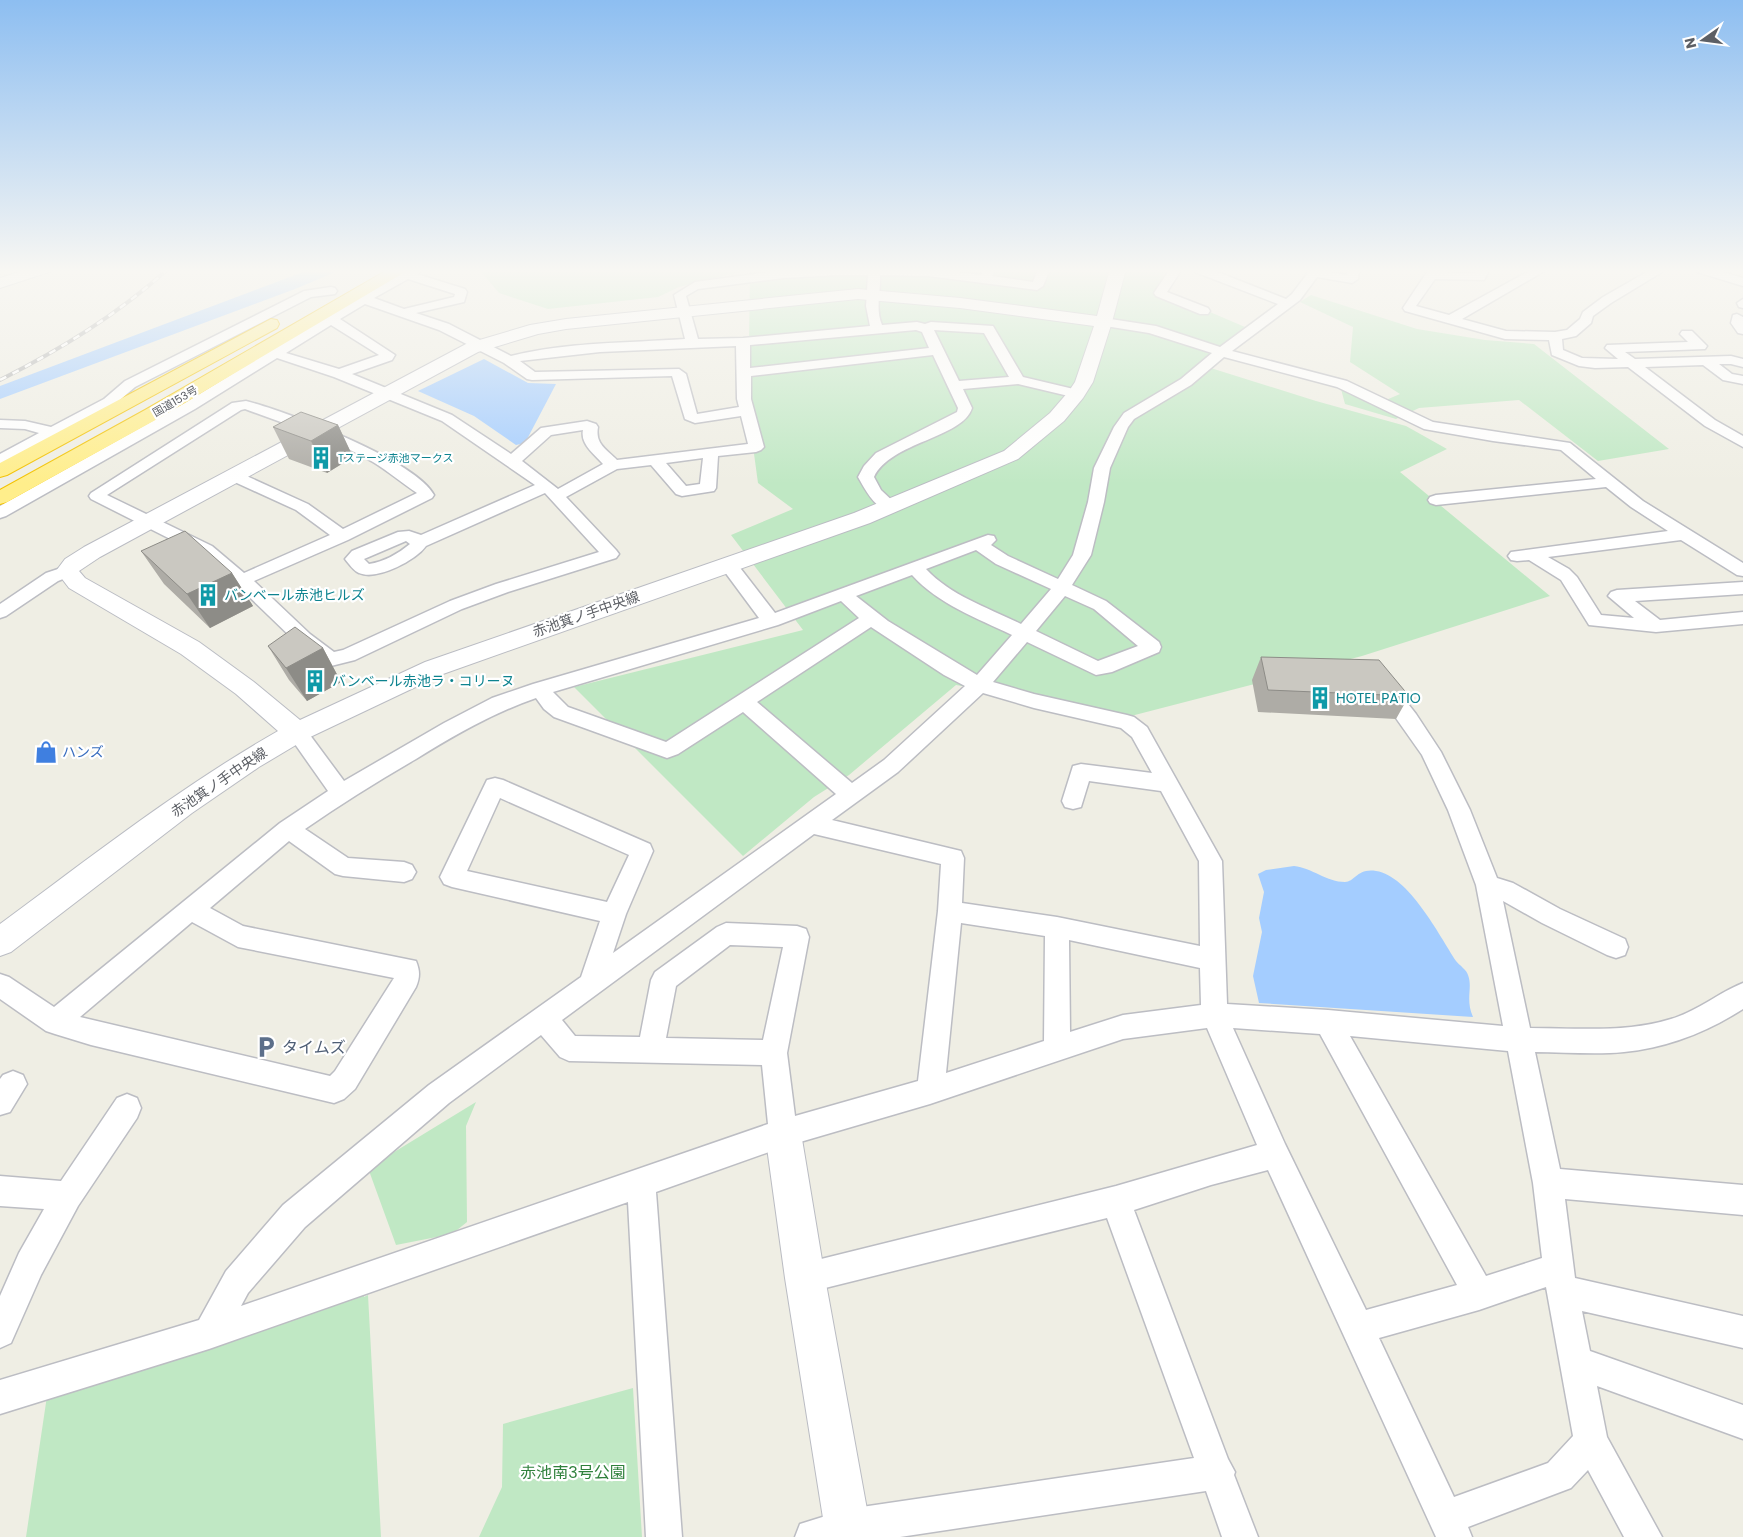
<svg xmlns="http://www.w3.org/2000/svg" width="1743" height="1537" viewBox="0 0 1743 1537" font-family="Poppins,'Noto Sans JP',sans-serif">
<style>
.green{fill:#c0e8c4}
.water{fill:#a4cdff}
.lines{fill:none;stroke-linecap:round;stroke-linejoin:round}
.river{fill:#a4cdff;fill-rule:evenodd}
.street-casing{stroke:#bcbdc3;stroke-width:3}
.secondary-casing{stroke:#babcc3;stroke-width:2}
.highway-casing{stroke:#f3c200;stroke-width:2}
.street{fill:#fff;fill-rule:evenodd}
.secondary{fill:#fff;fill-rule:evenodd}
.highway{fill:#ffee8b;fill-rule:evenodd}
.rail-casing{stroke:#b5b6b6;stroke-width:4}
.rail{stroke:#fff;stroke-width:2.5;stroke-dasharray:7;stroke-linecap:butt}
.wall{fill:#aeaca6}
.shaded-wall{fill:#8d8c87}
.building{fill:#cac8c1;stroke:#8d8c87}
.labels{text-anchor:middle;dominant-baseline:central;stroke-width:4.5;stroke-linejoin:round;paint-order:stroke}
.far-street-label{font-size:11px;fill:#5c5f65;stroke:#fff}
.far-culture-label{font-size:11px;fill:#0d838f;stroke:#fff;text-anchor:start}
.culture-label{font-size:14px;fill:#0d838f;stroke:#fff;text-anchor:start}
.street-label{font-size:14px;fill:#5c5f65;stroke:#fff}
.shop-label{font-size:14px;fill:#366cbe;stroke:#fff;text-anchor:start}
.near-service-label{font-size:16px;fill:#4e5e75;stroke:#fff;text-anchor:start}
.near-park-label{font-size:16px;fill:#30813c;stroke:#fff}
</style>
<rect width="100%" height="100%" fill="#efeee4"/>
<!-- green -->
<path class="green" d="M479,269H739L740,272L679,287L658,297L548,309L499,293Z
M748,269H1173L1161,291L1245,327L1198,364L1316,401L1406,426L1447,449L1400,472L1550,596L1362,656L1131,716L956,685L849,775L814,797L743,856L574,687L803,630L731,535L793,509L758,483L748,410L750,274Z
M1311,295L1417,329L1485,340L1534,344L1669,449L1598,461L1519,400L1419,408L1396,419L1345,404L1341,389L1379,403L1400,394L1350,362L1353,327L1300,302Z
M476,1102L466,1126L467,1222L452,1234L396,1245L368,1168Z
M364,1290V1297L368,1295L381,1537H26L47,1396Z
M633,1388L642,1537H479L502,1487L503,1424Z"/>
<!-- water -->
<path class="water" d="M484,359L528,383L556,384L525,443L516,445L474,416L418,391Z
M1294,866C1312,868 1327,882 1345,882C1355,882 1357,868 1376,871C1409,876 1439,935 1456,961C1459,965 1467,970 1468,975C1473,988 1465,999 1473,1017L1259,1003L1253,976L1262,932L1259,918L1264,892L1258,874L1266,870Z"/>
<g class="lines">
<!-- river -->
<path class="river" d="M311,269H336L333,273L295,289L0,399V386Z"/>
<defs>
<path id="street" d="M409,269H424L417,274L465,289L467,292L464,302L416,313L449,324L511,356C567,342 627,343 685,339L674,295L695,282L784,270L932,269L981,275L984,269H996L992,276L1033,282L1038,269H1050L1043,286L1037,290L928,276L880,275C881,292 875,309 882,325L917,322L925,324L931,322L993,326L1023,377L1082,391L1084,394L1082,397L1077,398L1018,384L963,389L972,408C963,438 890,442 874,477L881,490L899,507L897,510C878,515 866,491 858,477L864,466L876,453L957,412L958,408L933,355L751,376V399L764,447L761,450L756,452L718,456L716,488L714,491L682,496L676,494L651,465L617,469L566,497L616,550L619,554L616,558L508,592L462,609L355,660L331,666L324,664L296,642L236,584L200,554L91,499L89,496L91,493L232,403L246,401C286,411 416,460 434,495L432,498L348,540L254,581L310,634L334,652L343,650L450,601L496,584L599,552L545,493L426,546C416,560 377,581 359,573C354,571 349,564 345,559L352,551L398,532L409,531L421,535L535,485L442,421L334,377L277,358L195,409L6,516L0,518V506L185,403L360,296ZM836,275H868L866,306L870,326L743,338L698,339L686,296L698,289L784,278ZM408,279L455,294L454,297L404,309L374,298ZM365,304L439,330L504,363L527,379L532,380L672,376L685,419L695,423L741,416L748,444L617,460C606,449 595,444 598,427L596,424L587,421L541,428L511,454L452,415L352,374L392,360L395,355L340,319ZM331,325L379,355L339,369L286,353ZM916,330L922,332L929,348L750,368V345ZM934,330L984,333L1009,377L959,381ZM736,346L737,399L739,407L697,414L686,374L679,369L535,372L520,361L600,352ZM245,409C288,425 333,439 373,462C388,471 402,483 417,493L343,529L308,504L240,473H228L226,476L228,479L296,510L330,535L244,573L212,546L107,495L241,410ZM583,430C580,444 594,454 603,464L558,489L522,461L551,435ZM703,458L700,484L686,486L666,463ZM406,541L410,544C399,553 384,562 369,564L364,559Z
M1170,269H1182L1167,292L1208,308L1210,311L1208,314H1200L1156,296L1154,293Z
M1193,269H1210L1286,299L1292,294L1311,269H1323L1322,271L1347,275V269H1359L1358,279L1352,283L1317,277L1300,300L1232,351L1347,381L1433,422L1570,443L1643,501L1743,563V576L1737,575L1681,540L1548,557L1569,569L1577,577L1601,615L1634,618L1608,596L1611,592L1617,590L1743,582V594L1635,601L1660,620L1743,612V624L1656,632L1589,625L1561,580L1529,560L1517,561L1511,560L1508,556L1511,552L1668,531L1631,507L1606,487L1436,505L1430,503L1428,500L1430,497L1436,495L1596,479L1561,450L1493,441L1424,429L1337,387L1224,357L1191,385L1134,419L1128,427L1110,468L1104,502L1091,555L1072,585L1106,601L1159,642L1161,647L1159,652L1112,672L1096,675L1027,642L993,682L1034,694L1127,715L1134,717L1147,727L1222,861L1227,1004L1328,1010L1503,1026L1476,885L1448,810L1422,755L1374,687L1377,682L1384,680L1391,682L1416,714L1441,752L1470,810L1497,878L1513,883L1560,909L1625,939L1628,947L1625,955L1616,958L1607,955L1542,923L1503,901L1530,1028C1576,1028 1627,1033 1671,1019C1698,1011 1718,993 1743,983V1009C1707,1032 1667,1048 1624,1052C1595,1055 1564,1052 1535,1052L1560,1169L1743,1185V1215L1565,1199L1575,1278L1743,1316V1348L1582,1311L1590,1351L1743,1405V1439L1597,1386L1607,1437L1662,1537H1624L1588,1470L1571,1488L1468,1527L1472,1537H1436L1268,1170L1211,1185L1134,1210L1228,1459L1235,1472L1234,1475L1258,1537H1222L1206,1491L900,1537H795L800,1524L848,1509L1194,1458L1107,1218L805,1293L794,1289L790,1278L794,1267L805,1263L1116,1186L1257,1145L1207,1028L1123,1039L930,1104L783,1147L656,1192L682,1537H646L628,1202L209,1349L0,1414V1380L199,1320L226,1271L283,1205L429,1085L581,977L600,921L452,887L444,884L440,877L487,780L495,778L503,780L650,844L653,851L626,914L613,953L836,794L743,712L678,754L667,758L554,717L544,709L536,698C493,713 455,735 416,759C378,781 341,804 305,829L348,858L404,862L412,865L416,872L412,879L404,882L343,876L335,874L289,841L210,908L243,926L416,961C420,971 420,977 416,987L355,1089L344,1099L334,1103L91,1045L55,1034L46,1031L0,999V974L9,977L54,1007L280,823L328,791L290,737L287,732L290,727L297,724L304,727L344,781L444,723L492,698L533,684L759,618L719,564L722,560L728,559L734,560L775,613L988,535L994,536L996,540L991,545L1008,556L1058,579L1073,555L1088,502L1094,468L1114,427L1124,413L1181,379L1212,353L1149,333L1099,325L1098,322L1099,319L1104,318L1156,326L1220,347L1278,304L1195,272ZM976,550L996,564L1051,589L1021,624C989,608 951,596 926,569ZM912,575C938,604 977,618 1012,635L977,675L888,621L856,596ZM1065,596L1094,609L1138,646L1098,661L1036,631ZM841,601L859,618L666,742L568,707L553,692L778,625ZM871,627L944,675L965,686L884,760L852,783L757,702ZM983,693L1034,708L1121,728L1132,737L1152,773L1081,764L1073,766L1062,801L1065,807L1073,809L1081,807L1089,781L1161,791L1199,861L1200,946L1057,917L962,903L964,858L961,851L832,820L898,772ZM500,798L629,855L607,902L467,871ZM814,834L941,864L938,911L918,1081L795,1116L787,1053L809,937L806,929L797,926L726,923L717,927L655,972L651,980L640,1037L575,1036L562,1020ZM192,922L238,947L394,978L335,1071L330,1076L80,1017ZM961,923L1045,936L1044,1041L946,1073ZM1069,940L1200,968L1201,1005L1123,1015L1070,1032ZM730,945L783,947L763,1040L666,1038L676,986ZM1233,1028L1320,1034L1457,1285L1366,1310L1285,1144ZM541,1035L560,1057L569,1061L762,1065L768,1124L241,1306L248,1293L305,1227L449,1103ZM1350,1036L1508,1051L1533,1183L1542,1258L1486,1276ZM1546,1287L1573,1436L1548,1463L1454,1497L1379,1338L1479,1310Z
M1478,269H1490L1484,280L1435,279L1416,306L1449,315L1533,269H1548L1462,319L1506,331L1555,332L1567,330L1580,319L1583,312L1603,297L1652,269H1667L1611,303L1593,316L1591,323L1576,336L1562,339L1563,350L1582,358L1618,359L1605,348L1607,345L1688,342L1680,334L1682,331H1692L1707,346L1705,349L1625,352L1635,359L1731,356L1743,359V367L1731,364H1719L1732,374L1743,376V384L1723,380L1703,365L1645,367L1715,420L1743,436V447L1705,426L1628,367L1595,368L1579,366L1552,355L1549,340L1505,339L1405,311L1403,308L1427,272L1476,273Z
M1695,269H1713L1743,278V286L1697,272Z
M331,287L335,288L337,291L335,294L311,297L135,387L114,405L0,465V454L39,433L25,429L0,428V420L25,421L51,427L104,399L125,381L304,291Z
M1743,299V308L1739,307L1737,303Z
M1737,314L1743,317V334L1738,333L1731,323L1733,315Z
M67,566L73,567L76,571L73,575L58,581L6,616L0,618V604L46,573Z
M13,1071L23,1075L27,1084L10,1112L0,1115V1079L3,1075Z
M127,1094L137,1098L141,1108L137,1118L78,1206L41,1275L11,1343L0,1348V1296L19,1253L44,1209L0,1206V1176L61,1181L117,1098Z"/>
<path id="secondary" d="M28,269H52L49,272L0,288V278Z
M1110,269H1126L1112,322L1093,382L1083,398L1064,421L1018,459L870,523L443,674L306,739L259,767L192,813L11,952L0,956V924C91,857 180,787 278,731L236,694L181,654L69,588L56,571L65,559L84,547L466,344L530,325L566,319L858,289L960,298L1097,316ZM858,299L960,308L1094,326L1075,382L1069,391L1050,413L1004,451L854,513L425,662L300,720L254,682L199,642L85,578L79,571L100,557L478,352L538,334L566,329Z
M783,1115L796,1120L801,1133L825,1278L872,1537H826L785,1278L765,1133L770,1120Z"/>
<path id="highway" d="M389,269H408L405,272L159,418L7,502L0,504V490L145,410Z
M271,319L277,320L279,324L277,328L7,475L0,477V463Z"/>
</defs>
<!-- street casing -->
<use href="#street" class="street-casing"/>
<!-- secondary casing -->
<use href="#secondary" class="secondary-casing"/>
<!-- highway casing -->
<use href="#highway" class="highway-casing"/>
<!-- street -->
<use href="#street" class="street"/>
<!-- secondary -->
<use href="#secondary" class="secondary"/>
<!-- highway -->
<use href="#highway" class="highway"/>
<defs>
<path id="rail" d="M0,380C61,349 117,315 168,269"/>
</defs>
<!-- rail casing -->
<use href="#rail" class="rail-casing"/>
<!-- rail -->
<use href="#rail" class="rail"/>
</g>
<!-- wall -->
<path class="wall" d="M338,425L353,457L327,473L289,459L273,427Z
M141,551L232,573L253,606L210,628L164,584Z
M268,646L323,648L341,682L307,701L289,680Z
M1261,657L1409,696L1396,719L1258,712L1252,680Z"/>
<!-- shaded-wall -->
<path class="shaded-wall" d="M338,425L353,457L327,473L311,441Z
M232,573L253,606L210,628L187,594Z
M323,648L341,682L307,701L286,668Z"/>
<!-- building -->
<path class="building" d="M301,412L338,425L311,441L273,427Z
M185,531L232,573L187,594L141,551Z
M295,627L323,648L286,668L268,646Z
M1261,657L1379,660L1409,696L1268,690Z"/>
<!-- sky -->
<linearGradient id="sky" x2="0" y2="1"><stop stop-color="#8dbef1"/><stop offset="0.56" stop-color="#f8f7f3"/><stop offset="1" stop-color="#f8f7f3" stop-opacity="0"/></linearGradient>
<rect width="1743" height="484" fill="url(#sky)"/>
<!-- icons -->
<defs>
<symbol id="building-bare" viewBox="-9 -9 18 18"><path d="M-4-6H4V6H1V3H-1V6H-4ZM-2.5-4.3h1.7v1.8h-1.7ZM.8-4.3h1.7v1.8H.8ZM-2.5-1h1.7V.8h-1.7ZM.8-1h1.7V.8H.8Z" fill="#0f9aa8" stroke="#fff" stroke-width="2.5" paint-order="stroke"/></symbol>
<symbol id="shop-bare" viewBox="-9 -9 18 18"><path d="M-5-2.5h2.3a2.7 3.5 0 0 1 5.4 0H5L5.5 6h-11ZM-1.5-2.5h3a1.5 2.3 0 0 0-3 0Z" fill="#3f7fe0" stroke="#fff" stroke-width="2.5" paint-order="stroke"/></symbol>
<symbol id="parking-bare" viewBox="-9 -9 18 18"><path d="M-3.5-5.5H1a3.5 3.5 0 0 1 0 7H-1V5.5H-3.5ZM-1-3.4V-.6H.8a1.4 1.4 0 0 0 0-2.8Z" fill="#5c6f8a" stroke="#fff" stroke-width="2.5" paint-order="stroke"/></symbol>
</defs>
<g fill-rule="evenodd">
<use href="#building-bare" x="305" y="442" width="32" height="32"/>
<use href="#building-bare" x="192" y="579" width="32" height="32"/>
<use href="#building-bare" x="299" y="665" width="32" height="32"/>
<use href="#building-bare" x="1304" y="682" width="32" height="32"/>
<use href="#shop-bare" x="30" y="736" width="32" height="32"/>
<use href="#parking-bare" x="250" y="1031" width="32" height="32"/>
</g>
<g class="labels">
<!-- far-street labels -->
<g class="far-street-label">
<text transform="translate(175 401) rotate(-30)">国道153号</text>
</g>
<!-- far-culture labels -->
<g class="far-culture-label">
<text x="338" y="458">Tステージ赤池マークス</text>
</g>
<!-- culture labels -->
<g class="culture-label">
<text x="224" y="595">バンベール赤池ヒルズ</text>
<text x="332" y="681">バンベール赤池ラ・コリーヌ</text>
<text x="1336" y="698">HOTEL PATIO</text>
</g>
<!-- street labels -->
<g class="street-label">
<text transform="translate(586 614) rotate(-19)">赤池箕ノ手中央線</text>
<text transform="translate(219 782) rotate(-34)">赤池箕ノ手中央線</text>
</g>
<!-- shop labels -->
<g class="shop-label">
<text x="62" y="752">ハンズ</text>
</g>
<!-- near-service labels -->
<g class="near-service-label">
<text x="282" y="1047">タイムズ</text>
</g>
<!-- near-park labels -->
<g class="near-park-label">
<text x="573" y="1472">赤池南3号公園</text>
</g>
</g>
<!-- north arrow -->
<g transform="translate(1703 40) rotate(256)" stroke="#ffffff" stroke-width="4" paint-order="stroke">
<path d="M0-4L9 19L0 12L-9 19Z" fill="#5c5f65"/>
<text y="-8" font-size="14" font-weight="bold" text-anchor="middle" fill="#5c5f65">N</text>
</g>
</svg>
